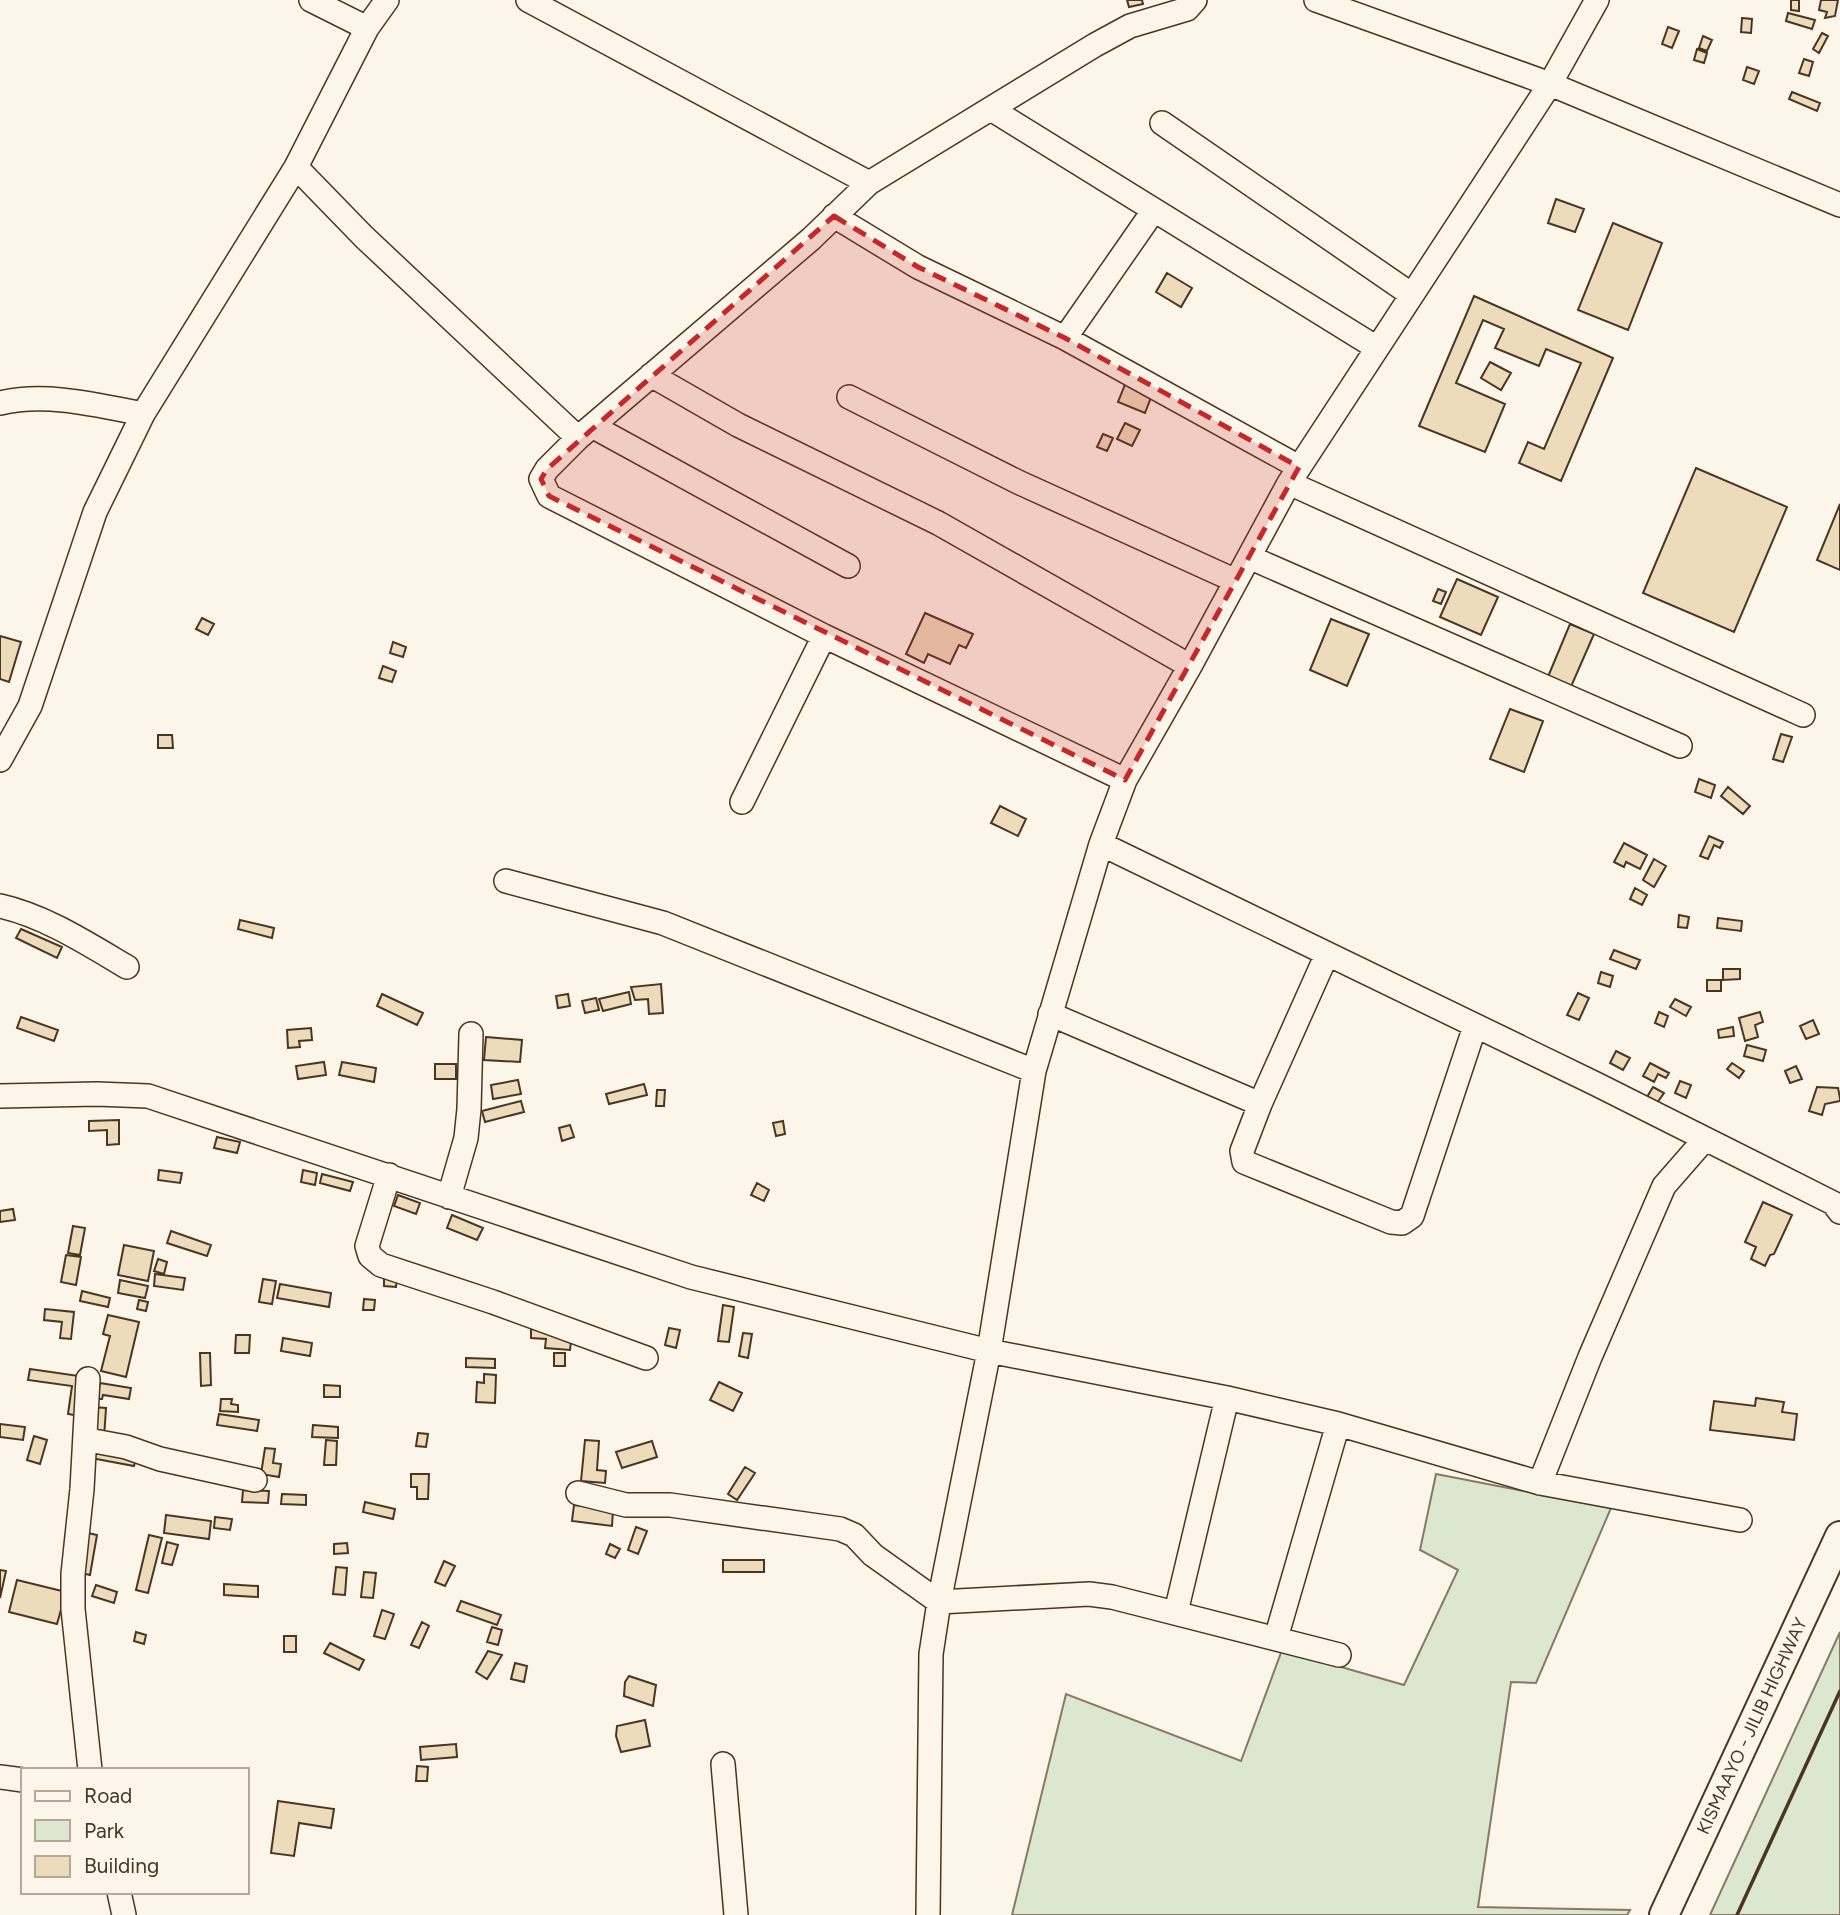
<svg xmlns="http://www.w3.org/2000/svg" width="1840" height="1915" viewBox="0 0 1840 1915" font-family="Figtree,sans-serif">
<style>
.green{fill:#dce7d0;stroke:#887966;stroke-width:2}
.building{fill:#ecdcbc;stroke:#4a3520;stroke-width:2}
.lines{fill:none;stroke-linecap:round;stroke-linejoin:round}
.minor-casing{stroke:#4a3520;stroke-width:26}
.major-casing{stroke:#4a3520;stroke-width:32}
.minor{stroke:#fbf6e9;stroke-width:23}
.major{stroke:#fbf6e9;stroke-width:28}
.wall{stroke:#4a3520;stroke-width:3.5}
.marked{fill:#c62828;fill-opacity:0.2;stroke:#c62828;stroke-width:5;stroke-dasharray:14 9;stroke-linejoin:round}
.labels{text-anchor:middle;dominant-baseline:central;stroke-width:5;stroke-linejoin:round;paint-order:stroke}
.street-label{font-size:18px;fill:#4a3520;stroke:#fbf6e9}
</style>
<rect width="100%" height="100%" fill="#fbf6e9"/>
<!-- green -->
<path class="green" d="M1436,1474L1611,1508L1536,1683L1511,1682L1478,1907L1630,1910L1627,1915H1012L1066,1694L1241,1761L1282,1650L1404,1685L1458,1570L1420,1550Z
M1840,1632V1915H1710Z"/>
<!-- building -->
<path class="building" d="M1127,0H1142L1143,4L1129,7Z
M1791,0H1799V11L1791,10Z
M1821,0H1838L1835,16L1825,18L1827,12L1819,10Z
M1788,13L1815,20L1812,29L1786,21Z
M1742,18L1752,19L1751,33L1741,32Z
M1668,27L1679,31L1672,48L1662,44Z
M1822,33L1828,36L1819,53L1813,49Z
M1703,36L1712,40L1707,51L1699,48Z
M1697,49L1707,53L1704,63L1694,60Z
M1804,59L1813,62L1809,76L1799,73Z
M1747,67L1759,71L1754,84L1743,80Z
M1792,92L1820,103L1817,111L1789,99Z
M1556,199L1584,209L1575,232L1548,223Z
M1613,223L1662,243L1628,330L1578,310Z
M1167,273L1192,288L1181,307L1156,292Z
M1474,296L1613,358L1561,481L1519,463L1528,442L1544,449L1581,363L1546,349L1539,366L1495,348L1504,329L1483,320L1456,383L1505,404L1485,452L1419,426Z
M1490,362L1511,373L1501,390L1481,378Z
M1126,382L1153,392L1145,413L1118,402Z
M1125,423L1140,430L1132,446L1117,439Z
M1103,434L1113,438L1107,451L1097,447Z
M1696,468L1787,507L1734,632L1643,593Z
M1840,504V570L1817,560Z
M1457,579L1498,597L1481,635L1440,617Z
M1438,589L1446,592L1441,604L1433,601Z
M925,613L973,634L966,648L959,645L950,664L928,654L924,663L906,654Z
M202,618L214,624L208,635L196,629Z
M1331,619L1369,634L1347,686L1310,670Z
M1570,624L1594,634L1570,689L1547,679Z
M0,636L21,642L9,682L0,679Z
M393,642L406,647L403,657L390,653Z
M383,666L396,671L392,682L379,678Z
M1510,709L1543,721L1524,772L1490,759Z
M1781,734L1792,737L1783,762L1773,759Z
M158,735H172L173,748H158Z
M1699,779L1715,785L1711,798L1695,792Z
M1728,787L1750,806L1743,814L1721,796Z
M1000,806L1026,819L1018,836L991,823Z
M1709,836L1723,842L1720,848L1714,845L1708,859L1700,856Z
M1624,843L1647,855L1640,869L1626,862L1624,867L1614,862Z
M1654,859L1666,866L1654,887L1643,880Z
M1635,888L1647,895L1642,905L1630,899Z
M1679,915L1689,917L1687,928L1678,927Z
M1718,918L1742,921L1741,931L1717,928Z
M240,920L274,928L272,938L238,929Z
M21,929L62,947L57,958L16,938Z
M1614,950L1640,960L1636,969L1610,959Z
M1723,969H1740V979L1723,980Z
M1601,972L1613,976L1610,987L1598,983Z
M1707,980H1721V991H1707Z
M661,984L663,1013L649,1014L648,999L635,1000L631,987Z
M629,992L631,1004L603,1011L599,999Z
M1578,993L1589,998L1579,1020L1567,1015Z
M382,994L423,1013L417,1025L377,1006Z
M568,994L570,1006L558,1008L556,996Z
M596,998L599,1010L585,1013L582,1001Z
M1675,999L1691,1007L1686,1016L1670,1007Z
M1659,1012L1668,1016L1664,1027L1655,1023Z
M1760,1012L1763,1022L1755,1025L1758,1037L1745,1041L1739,1018Z
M21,1017L58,1030L54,1041L17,1028Z
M1813,1020L1819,1034L1806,1039L1800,1026Z
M1733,1027L1734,1036L1719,1038L1718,1030Z
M311,1028L312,1040L299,1041L300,1047L288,1048L287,1030Z
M486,1037L522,1040L520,1062L484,1060Z
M1747,1045L1766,1050L1763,1061L1744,1056Z
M1616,1051L1630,1058L1623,1070L1610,1063Z
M324,1062L326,1075L298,1079L296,1066Z
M342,1062L376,1068L374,1082L339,1075Z
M1650,1063L1669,1073L1666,1078L1658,1074L1654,1082L1643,1076Z
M1732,1063L1744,1071L1739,1078L1727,1069Z
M435,1064H456V1079H435Z
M1796,1066L1802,1079L1790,1083L1785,1071Z
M518,1080L521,1094L493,1099L491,1085Z
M1680,1081L1691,1085L1686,1098L1675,1093Z
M644,1084L647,1095L609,1104L606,1094Z
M1653,1087L1664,1093L1657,1103L1647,1097Z
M1817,1087L1838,1088L1840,1098V1101L1825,1104L1822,1115L1809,1111Z
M657,1090H665L664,1106H656Z
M521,1101L524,1112L485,1122L482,1111Z
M119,1120V1144L107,1145V1130L89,1131V1121Z
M783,1121L785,1134L776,1136L773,1123Z
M570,1125L574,1137L562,1141L559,1128Z
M217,1137L240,1142L237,1153L214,1148Z
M159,1170L182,1173L180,1183L158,1180Z
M303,1170L317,1173L315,1185L301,1182Z
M322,1174L353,1182L350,1191L320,1183Z
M757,1183L769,1190L764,1201L751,1195Z
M398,1195L420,1203L416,1214L394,1206Z
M1763,1202L1792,1215L1774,1254L1770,1255L1765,1266L1751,1259L1756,1247L1745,1242Z
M13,1209L15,1220L0,1222V1211Z
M452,1215L483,1228L477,1240L447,1228Z
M73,1226L85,1228L80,1255L68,1253Z
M171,1231L211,1245L207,1256L167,1243Z
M124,1245L154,1251L148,1281L118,1275Z
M66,1255L81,1257L76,1285L61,1282Z
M158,1259L167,1262L164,1274L154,1271Z
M155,1274L185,1278L183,1290L154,1286Z
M384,1276L397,1277L396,1287L384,1286Z
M263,1279L276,1281L272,1304L259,1302Z
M120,1280L148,1286L145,1298L118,1293Z
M280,1284L331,1293L329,1307L277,1298Z
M82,1291L110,1298L108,1307L80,1301Z
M364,1299L375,1300L374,1310H363Z
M139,1300L148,1302L146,1311L137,1309Z
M723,1305L734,1307L729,1342L718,1341Z
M45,1309L74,1312L71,1339L60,1338L62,1322L44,1320Z
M108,1315L139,1322L126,1377L101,1371L110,1336L103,1334Z
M531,1328L572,1332L570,1350L545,1348L546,1339L531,1338Z
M669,1328L680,1330L676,1348L665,1345Z
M743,1333L752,1334L748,1358L739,1356Z
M236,1335H250L249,1353H235Z
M283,1338L312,1343L310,1356L281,1351Z
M200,1353H210L211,1385L201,1386Z
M554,1353H565V1366H554Z
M466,1358L495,1359V1368L466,1367Z
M30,1369L86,1377L80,1416L68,1414L72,1386L28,1380Z
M484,1374L496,1375L495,1403L476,1402L477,1382L484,1383Z
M719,1382L742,1393L733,1411L710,1400Z
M100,1383L131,1388L129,1399L103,1395L102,1399H97Z
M324,1385L340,1386V1397H324Z
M1756,1398L1784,1402L1782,1412L1797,1414L1794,1440L1710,1430L1714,1401L1755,1406Z
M221,1399H232L231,1404L238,1405V1412L220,1411Z
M93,1407L106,1408L104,1438L91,1437Z
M219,1414L259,1420L257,1431L217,1425Z
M0,1424L25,1427L23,1440L0,1437Z
M313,1425L338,1427V1438L312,1437Z
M418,1433L428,1434L426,1447L416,1446Z
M34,1436L47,1440L40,1464L27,1460Z
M326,1440L337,1441L336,1465H324Z
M585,1440L599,1441L597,1470L606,1471L605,1483L581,1481Z
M652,1441L657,1457L622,1468L616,1452Z
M93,1446L137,1454L134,1466L91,1458Z
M265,1448L275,1449L273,1463L281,1464L279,1477L261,1474Z
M745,1467L755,1473L737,1500L728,1494Z
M411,1474H429L428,1499H417V1487H411Z
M243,1490L269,1491L268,1503L242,1502Z
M282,1494L306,1495V1505L281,1504Z
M365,1502L395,1509L393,1519L363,1512Z
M574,1505L613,1510L612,1526L572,1521Z
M166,1515L211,1521L209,1539L164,1533Z
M215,1517L232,1519L230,1530L214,1528Z
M636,1527L647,1531L638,1554L628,1550Z
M88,1533L97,1535L90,1575L81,1573Z
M149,1535L162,1538L148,1593L136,1590Z
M167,1542L178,1545L172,1565L162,1563Z
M347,1543L348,1553L334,1554V1544Z
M610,1544L620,1549L615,1558L606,1554Z
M723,1560H764V1572H723Z
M444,1561L455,1566L445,1586L435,1582Z
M336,1567L347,1568L345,1595L333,1594Z
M0,1570L6,1571L0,1598Z
M364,1572L376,1573L373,1598L361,1597Z
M17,1580L66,1592L57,1624L9,1612Z
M224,1584L258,1586V1597L224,1595Z
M96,1585L117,1592L114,1603L92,1596Z
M461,1601L501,1615L497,1625L457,1611Z
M382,1610L394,1614L385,1639L374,1636Z
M422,1622L429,1626L419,1648L411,1645Z
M492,1627L502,1630L498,1645L487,1642Z
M136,1632L146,1635L144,1644L134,1641Z
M284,1636H296V1652H284Z
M330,1643L364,1660L359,1670L324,1653Z
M488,1651L502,1655L487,1679L476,1672Z
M515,1663L527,1666L524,1682L511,1679Z
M629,1676L656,1685L653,1706L624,1696L625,1682Z
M645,1720L650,1746L621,1752L616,1736L617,1726Z
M456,1744L457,1757L421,1760L420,1747Z
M417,1766L428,1767L427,1781H416Z
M278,1801L334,1809L331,1828L299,1823L294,1856L271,1853Z"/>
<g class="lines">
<defs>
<path id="minor" d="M311,0L367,28
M528,0L869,183
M1316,0L1550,84L1840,205
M991,109L1377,348
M1162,123L1412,295
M296,167L364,237L578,438
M834,216L918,267L1065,338L1299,467
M1065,338L1154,210
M651,375L738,425L938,523L1190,666
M849,397L1018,482L1236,581
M0,403C46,392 97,405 143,414
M592,426L848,566
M1289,483L1803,715
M1249,557L1680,746
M0,760L30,706L95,512L143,414L296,167L367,28L387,0
M1125,780L824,636L549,496L541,479L547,469L578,438L811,239L869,183L1095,45L1130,26L1187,9L1195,0
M742,802L824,636
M1101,844L1596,1084L1833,1203L1840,1212
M506,881L663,923L1034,1071
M0,906C45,916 88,944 127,967
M1327,954L1260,1104L1242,1151L1244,1162L1391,1222L1402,1223L1412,1216L1475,1026
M1050,1014L1260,1104
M0,1096L97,1094L148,1096L691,1277L989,1351L1227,1398L1338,1424L1540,1483L1740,1520
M389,1175L367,1246L370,1256L381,1265L493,1302L646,1358
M449,1197L466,1138L469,1109L471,1034
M88,1379L82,1489L73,1574V1609L90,1770
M85,1436L94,1441L126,1447L160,1459L255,1480
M1540,1483L1590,1357L1664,1186L1705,1139
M578,1493L626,1505H670L840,1529L854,1535L873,1555L939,1602L1089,1594L1112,1597L1339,1655
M1176,1612L1227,1398
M1276,1638L1338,1424
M723,1764L736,1915
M0,1777L23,1780
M119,1892L124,1915
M928,1915L931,1654L939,1602L989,1351L1034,1071L1101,844L1125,780L1190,666L1289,483L1550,84L1597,0"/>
<path id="major" d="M1664,1915L1840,1536"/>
</defs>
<!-- minor casing -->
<use href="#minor" class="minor-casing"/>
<!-- major casing -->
<use href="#major" class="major-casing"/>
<!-- minor -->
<use href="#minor" class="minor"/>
<!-- major -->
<use href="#major" class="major"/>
<!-- wall -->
<path class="wall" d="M1737,1915L1840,1691"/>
</g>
<!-- marked area -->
<path class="marked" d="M834,216L918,267L1065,338L1299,467L1125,780L549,496L541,479L547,469Z"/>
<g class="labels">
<!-- street labels -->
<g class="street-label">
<text transform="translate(1752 1726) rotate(-65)">KISMAAYO - JILIB HIGHWAY</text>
</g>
</g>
<!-- legend -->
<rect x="21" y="1768" width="228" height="126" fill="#fbf6e9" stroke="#b4a999" stroke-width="2"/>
<rect x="35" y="1791" width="35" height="10" fill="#fbf6e9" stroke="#b4a999" stroke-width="2"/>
<text x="84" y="1803" font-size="21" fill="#4a3520">Road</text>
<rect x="35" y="1820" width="35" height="21" fill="#dce7d0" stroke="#b4a999" stroke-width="2"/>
<text x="84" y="1838" font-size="21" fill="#4a3520">Park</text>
<rect x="35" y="1856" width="35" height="21" fill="#ecdcbc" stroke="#b4a999" stroke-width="2"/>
<text x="84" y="1873" font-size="21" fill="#4a3520">Building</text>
</svg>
